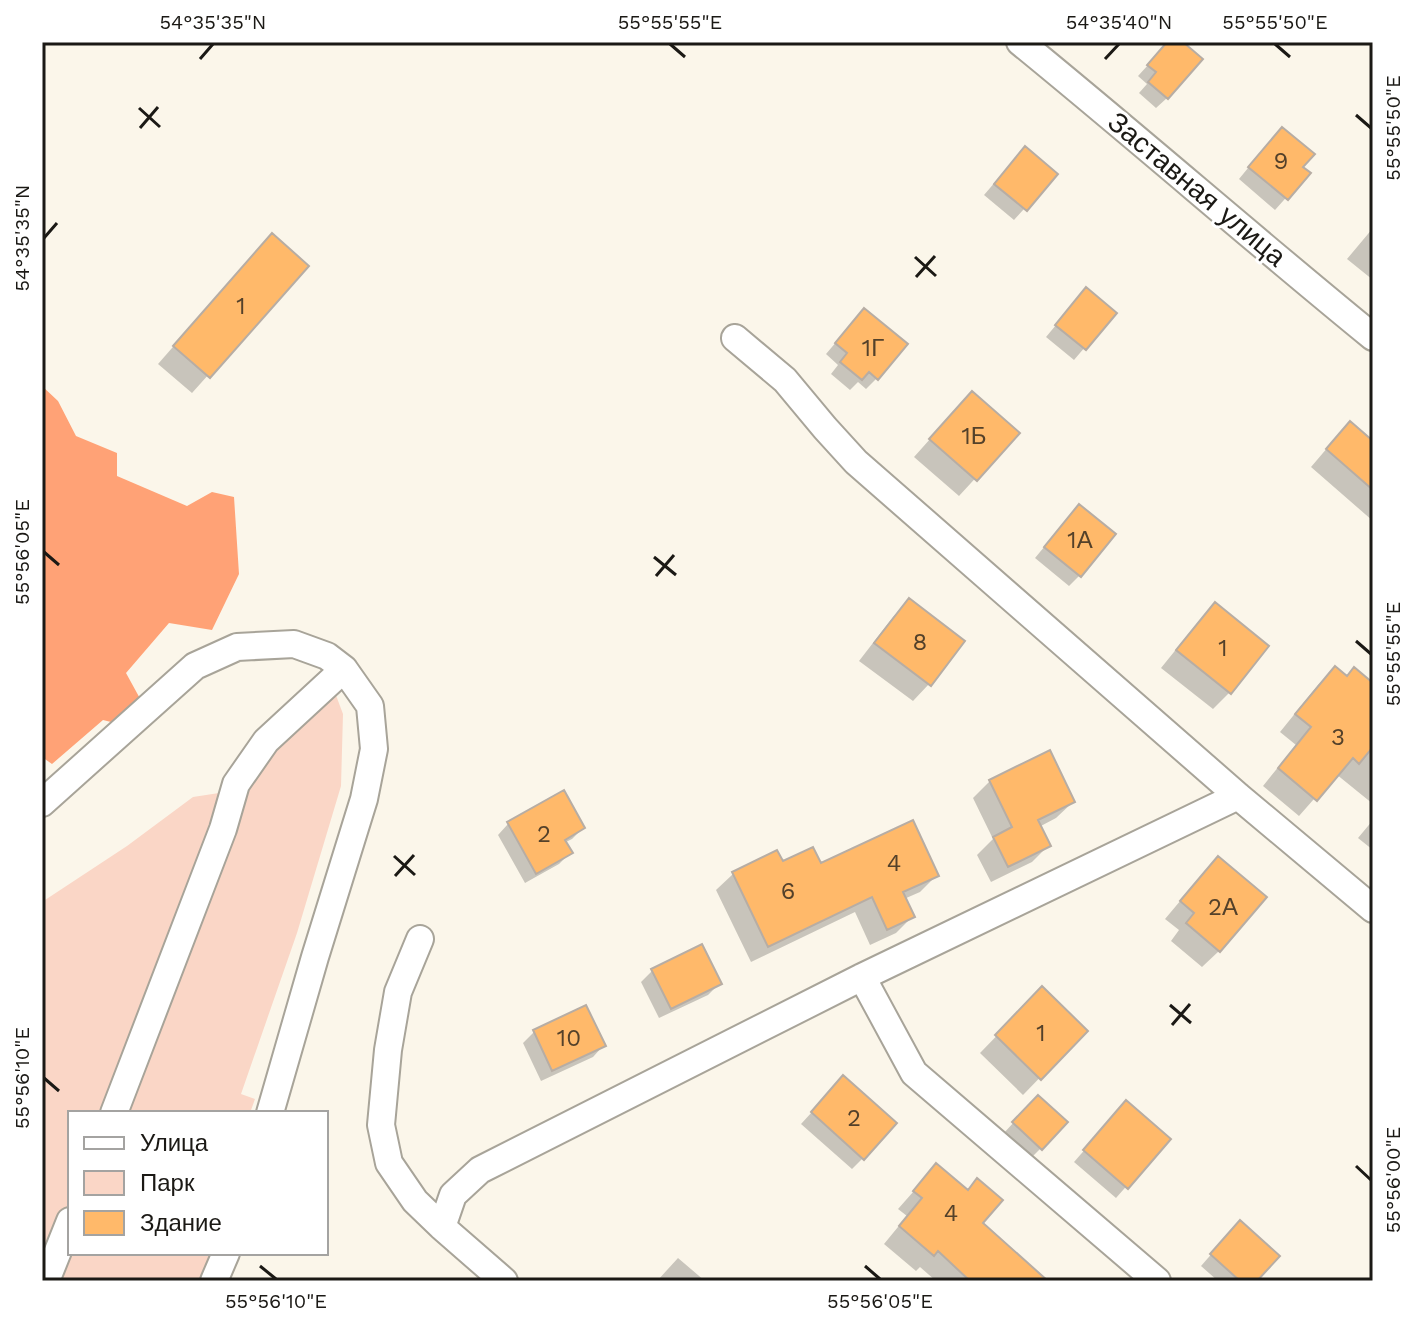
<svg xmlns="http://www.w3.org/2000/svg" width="1415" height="1323" viewBox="0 0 1415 1323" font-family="'Work Sans',sans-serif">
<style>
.green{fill:#fad6c6}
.forest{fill:#ffa276}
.shadow{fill:#0003}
.building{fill:#ffb96a;stroke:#b7ada4;stroke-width:2}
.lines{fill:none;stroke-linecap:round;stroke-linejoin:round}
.street-casing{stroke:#a8a499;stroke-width:30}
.street{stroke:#fff;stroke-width:26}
.ticks{fill:none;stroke:#1b1915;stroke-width:3}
.labels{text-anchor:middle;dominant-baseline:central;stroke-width:6;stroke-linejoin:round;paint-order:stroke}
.number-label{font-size:24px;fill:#54412a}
.street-label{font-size:28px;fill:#1b1915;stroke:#fff}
.neatline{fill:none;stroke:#1b1915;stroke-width:3}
.ticks-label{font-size:20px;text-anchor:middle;fill:#1b1915}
</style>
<rect width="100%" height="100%" fill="#fbf6ea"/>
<!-- green -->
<path class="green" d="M334,690L343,714L341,786L297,933L241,1094L255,1099L250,1113H70V1253H212L200,1281H42V902L127,846L193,797L245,789L274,747Z"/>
<!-- forest -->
<path class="forest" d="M42,386L58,401L76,436L117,453V476L187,506L212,492L234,497L239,574L212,630L169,623L126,673L143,704L119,724L103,720L52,764L42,757Z"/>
<!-- shadow -->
<path class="shadow" d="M1169,42H1180L1167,98L1156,108L1139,93L1147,84L1138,76Z
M1271,140L1308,173L1275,210L1239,179Z
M1014,160L1055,175L1014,220L984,195Z
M1373,228V280L1347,259Z
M256,252L306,266L192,393L158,364Z
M1076,301L1114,313L1074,360L1046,337Z
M854,321L877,378L866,389L858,382L850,390L831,374L838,365L826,354Z
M956,410L1017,433L959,496L914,457Z
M1373,439V521L1311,467L1334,440L1371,442Z
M1069,517L1080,575L1069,586L1035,558Z
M909,600L929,684L913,701L859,661L893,617Z
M1215,605L1266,646L1229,693L1213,709L1161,668L1199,621Z
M1335,669L1346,678L1373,685V804L1336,774L1299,816L1263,786L1296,745L1280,732L1318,685Z
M990,781L1073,802L1056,818L1039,827L1048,846L1032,862L991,882L977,855L993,839L973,798Z
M1373,820V850L1358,838Z
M508,824L583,828L572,839L564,843L570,853L559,864L525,883L498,835Z
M782,864L820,865L937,875L920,892L904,899L912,917L896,933L870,945L855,912L751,962L716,890L733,874Z
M1202,875L1219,951L1202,967L1171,941L1179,930L1165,919Z
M652,971L719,984L708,995L659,1018L641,982Z
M1042,989L1085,1031L1023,1095L980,1053Z
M534,1032L603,1046L593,1057L541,1081L523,1043Z
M833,1089L863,1158L852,1169L801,1124Z
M1027,1108L1041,1148L1030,1159L1003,1134Z
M1116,1114L1168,1139L1116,1198L1074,1162Z
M936,1166L967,1191L977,1181L981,1223L1045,1281H936L920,1267L916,1271L884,1244L907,1216L898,1209Z
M1229,1234L1255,1281H1218L1201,1266Z
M678,1258L705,1281H657Z"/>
<!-- building -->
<path class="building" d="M1167,42H1183L1203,59L1168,99L1148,82L1156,72L1147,65Z
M1282,127L1315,154L1303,167L1311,173L1288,200L1248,167Z
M1025,146L1058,174L1027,211L994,184Z
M272,233L309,266L210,378L173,346Z
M1086,287L1117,313L1086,350L1055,325Z
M864,308L908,344L878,380L869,372L862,380L840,362L847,353L835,343Z
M972,391L1020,433L977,481L929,439Z
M1350,421L1373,441V490L1326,449Z
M1079,504L1116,534L1081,577L1044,547Z
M909,598L965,641L931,686L874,643Z
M1215,602L1269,646L1231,694L1176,650Z
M1335,666L1347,676L1354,667L1373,683V747L1359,764L1353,758L1317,801L1278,768L1311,727L1295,714Z
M1050,750L1075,802L1038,820L1051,846L1008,867L993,837L1012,827L989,780Z
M564,790L585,828L565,840L573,853L536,874L507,822Z
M913,820L939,876L903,892L915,917L887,930L872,897L768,947L732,872L777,850L783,861L813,847L821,863Z
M1218,856L1267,897L1220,952L1186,923L1194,913L1180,901Z
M702,944L722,984L671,1009L651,969Z
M1042,986L1088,1031L1041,1080L995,1035Z
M586,1005L606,1046L552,1071L533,1030Z
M843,1075L897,1123L864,1160L811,1112Z
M1038,1095L1068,1122L1042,1150L1012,1122Z
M1126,1100L1171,1139L1128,1189L1083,1150Z
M936,1163L968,1190L977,1178L1003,1200L983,1223L1048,1281H970L938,1251L934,1256L899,1226L922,1198L913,1191Z
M1240,1220L1280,1256L1257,1281H1240L1210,1254Z"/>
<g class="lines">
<defs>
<path id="street" d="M1020,42C1139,139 1254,240 1373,337
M735,338L785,380L825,428L856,462L1238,796L1373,909
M42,803L195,666L237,647L294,644L327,656L344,669L370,706L374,749L364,799L315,957L270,1113
M420,939L398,992L388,1050L381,1125L389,1163L415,1201L442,1227L504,1281
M862,977L914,1073L1157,1281
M114,1113L223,829L236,784L266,741L344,669
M442,1227L453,1195L480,1170L862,977L1238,796
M46,1281L70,1221
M214,1281L226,1253"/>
</defs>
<!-- street casing -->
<use href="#street" class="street-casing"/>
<!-- street -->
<use href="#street" class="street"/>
</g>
<!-- ticks -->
<path class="ticks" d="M670,44L685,57M1275,44L1290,57M200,59L213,44M1105,59L1119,44M139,108L160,127M1356,115L1371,128M140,128L158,107M44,238L57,223M915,257L936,276M916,277L935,256M44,552L59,565M654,557L676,575M656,576L674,555M1356,641L1371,654M394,856L415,875M395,876L414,855M1170,1005L1191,1023M1172,1025L1190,1004M44,1078L59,1091M1356,1166L1371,1180M260,1266L276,1279M865,1266L880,1279"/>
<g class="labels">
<!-- number labels -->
<g class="number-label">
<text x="1281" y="161">9</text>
<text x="241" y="306">1</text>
<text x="873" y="348">1Г</text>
<text x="974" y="436">1Б</text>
<text x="1080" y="540">1А</text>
<text x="920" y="642">8</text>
<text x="1223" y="648">1</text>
<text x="1338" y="737">3</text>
<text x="544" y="834">2</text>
<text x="894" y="863">4</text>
<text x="788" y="891">6</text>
<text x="1223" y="907">2А</text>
<text x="1041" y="1033">1</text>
<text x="569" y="1038">10</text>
<text x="854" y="1118">2</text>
<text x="951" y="1213">4</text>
</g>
<!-- street labels -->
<g class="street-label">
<text transform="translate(1197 189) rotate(40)">Заставная улица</text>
</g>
</g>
<!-- border -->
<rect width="1415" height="1323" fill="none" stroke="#ffffff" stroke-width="88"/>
<!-- legend -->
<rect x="68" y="1111" width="260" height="144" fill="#ffffff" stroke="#a4a3a1" stroke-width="2"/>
<rect x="84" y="1137" width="40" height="12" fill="#ffffff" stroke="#a4a3a1" stroke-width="2"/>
<text x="140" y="1151" font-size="24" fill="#1b1915">Улица</text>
<rect x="84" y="1171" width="40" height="24" fill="#fad6c6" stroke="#a4a3a1" stroke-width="2"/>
<text x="140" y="1191" font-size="24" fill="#1b1915">Парк</text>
<rect x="84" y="1211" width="40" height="24" fill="#ffb96a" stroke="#a4a3a1" stroke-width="2"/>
<text x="140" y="1231" font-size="24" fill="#1b1915">Здание</text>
<rect x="44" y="44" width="1327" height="1235" class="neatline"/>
<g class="ticks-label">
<text x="213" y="29">54°35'35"N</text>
<text x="670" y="29">55°55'55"E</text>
<text x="1119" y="29">54°35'40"N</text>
<text x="1275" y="29">55°55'50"E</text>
<text transform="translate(1393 128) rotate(-90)" y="7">55°55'50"E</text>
<text transform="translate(22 238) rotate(-90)" y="7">54°35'35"N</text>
<text transform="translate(22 552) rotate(-90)" y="7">55°56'05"E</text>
<text transform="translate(1393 654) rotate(-90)" y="7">55°55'55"E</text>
<text transform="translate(22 1078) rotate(-90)" y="7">55°56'10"E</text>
<text transform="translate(1393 1180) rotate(-90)" y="7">55°56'00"E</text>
<text x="276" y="1308">55°56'10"E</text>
<text x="880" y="1308">55°56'05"E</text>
</g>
</svg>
